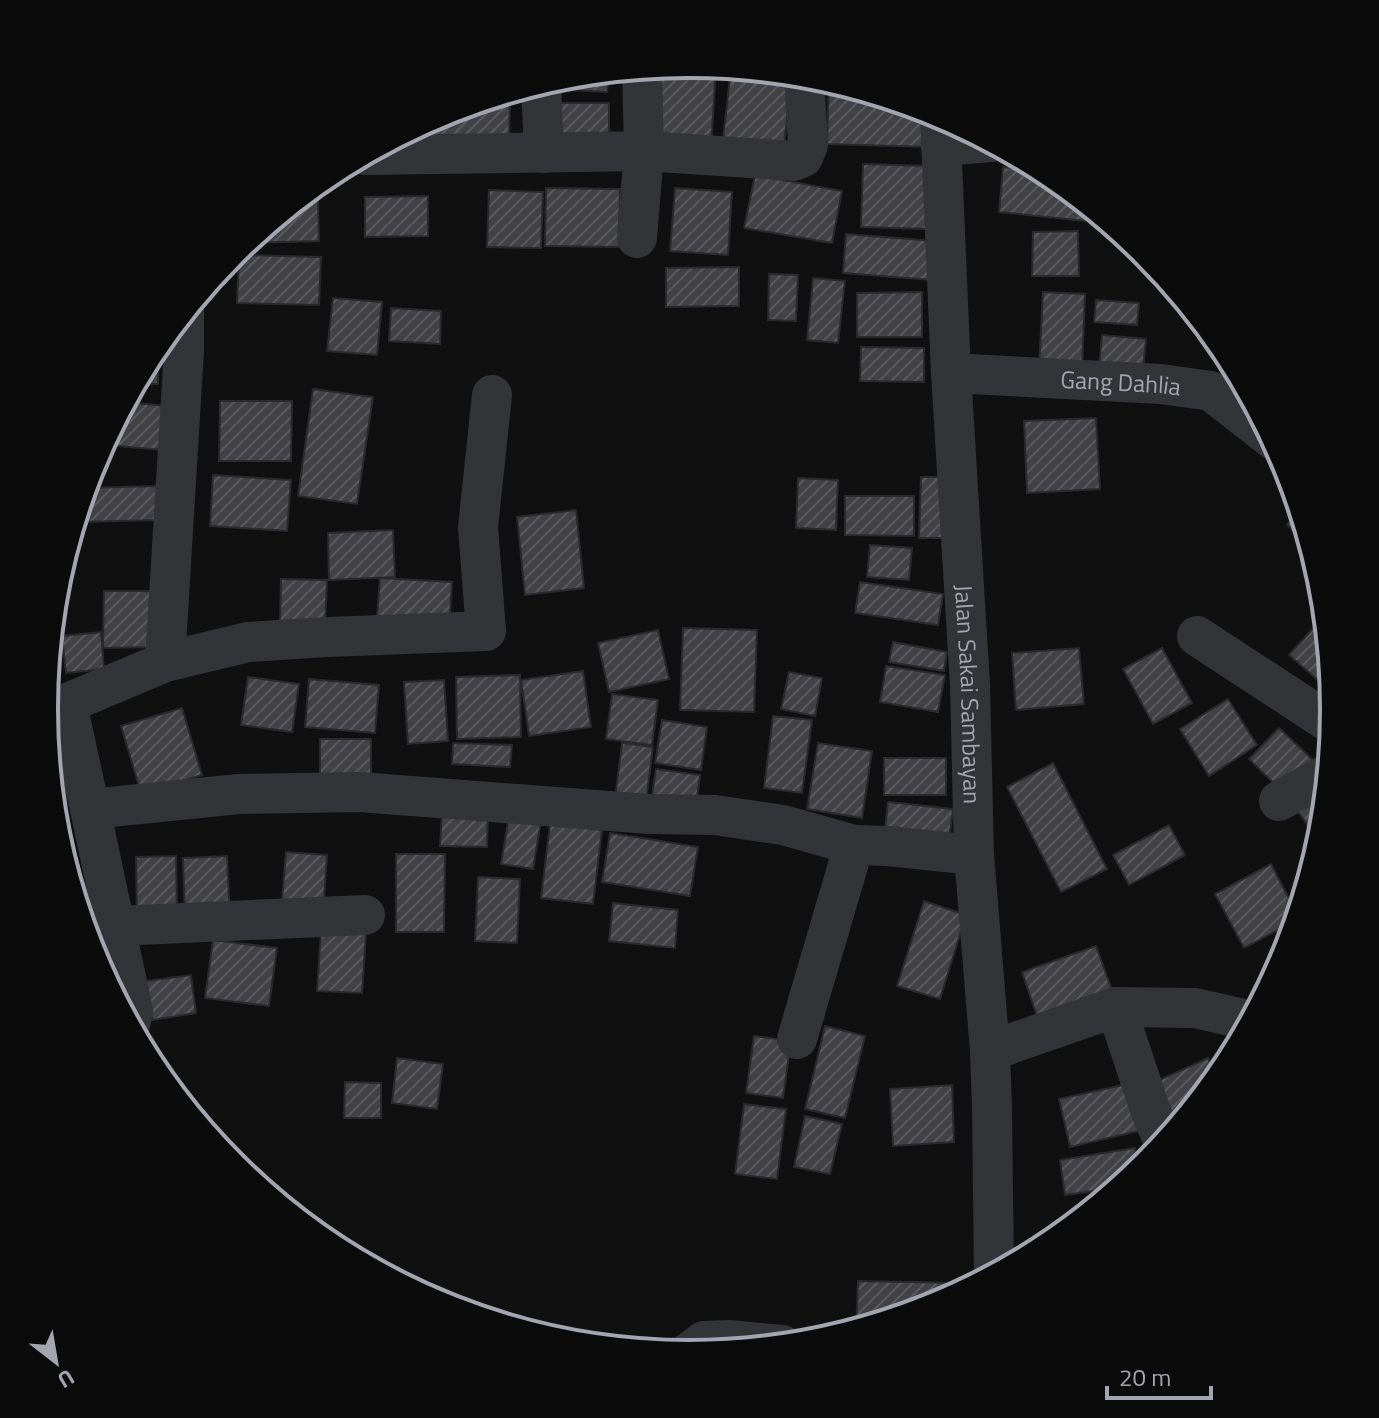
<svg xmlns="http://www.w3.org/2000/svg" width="1379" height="1418" viewBox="0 0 1379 1418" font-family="'Titillium Web',sans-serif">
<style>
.building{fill:url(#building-hatch);stroke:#2a2a2d;stroke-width:2}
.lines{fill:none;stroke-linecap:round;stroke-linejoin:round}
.minor{stroke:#333438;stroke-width:40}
.labels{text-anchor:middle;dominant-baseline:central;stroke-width:7;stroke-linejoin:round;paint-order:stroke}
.street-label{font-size:24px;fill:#a3a6b0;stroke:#0b0b0c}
.rim{fill:none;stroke:#a3a6b0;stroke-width:4}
</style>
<defs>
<pattern id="building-hatch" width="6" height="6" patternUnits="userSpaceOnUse" patternTransform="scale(2)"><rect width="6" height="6" fill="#424246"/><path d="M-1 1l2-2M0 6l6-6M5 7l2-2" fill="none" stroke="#5a5a5e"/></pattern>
</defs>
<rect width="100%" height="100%" fill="#101011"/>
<!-- building -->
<path class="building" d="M690,64L716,66L711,149L656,146L661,66Z
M731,68L792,74L783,154L722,148Z
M609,71L607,92L554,89L555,79L564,76Z
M829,81L930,111L929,147L827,144Z
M510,93L509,147L382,145L443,112Z
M550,103H609V148L549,147Z
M863,164L930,166L927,229L861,227Z
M1003,167L1045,171L1048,173L1086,204L1085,221L999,212Z
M755,175L842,191L832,243L744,228Z
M546,188L620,189L619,247L545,246Z
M675,188L732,192L728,255L670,251Z
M489,190L543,192L541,248L487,247Z
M428,196V236L365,237V197Z
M297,200H318L319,241L249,243V239Z
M1078,231L1079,276H1032L1033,232Z
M846,234L934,241L931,280L843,273Z
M239,255L321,257L319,305L237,303Z
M739,267V306L666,307V268Z
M769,274L798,275L796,321L768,320Z
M813,278L845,281L838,343L807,340Z
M922,292V337H857V293Z
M1043,292L1085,294L1082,369L1039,368Z
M333,298L382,302L377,355L327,351Z
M1096,300L1139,303L1137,325L1094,322Z
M391,308L441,311L440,344L389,341Z
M1102,335L1146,339L1143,371L1099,367Z
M157,345H159L158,384H135Z
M861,347L924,348V382L860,381Z
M313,389L373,397L357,504L298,496Z
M220,401H292L291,461H219Z
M125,402L166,406L162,450L107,445L108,433Z
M1096,418L1100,489L1027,493L1024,421Z
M213,475L291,480L287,531L210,526Z
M921,477H947L945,538H919Z
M798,478L838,480L836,530L796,528Z
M157,486L158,520L79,522V509L85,488Z
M845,496H914V536L845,535Z
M576,510L584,588L525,595L517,517Z
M1301,512L1315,558L1287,524Z
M393,530L395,577L329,580L328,533Z
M870,545L912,548L909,580L867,577Z
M380,578L452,582L449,632L376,629Z
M281,579L327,580L325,625L280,624Z
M860,582L943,594L938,625L855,613Z
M104,591H154V647L103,648Z
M1326,614L1332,680L1326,687L1289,655Z
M683,628L757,630L754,712L680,710Z
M658,630L669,679L609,692L598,643Z
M101,632L104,669L66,673L62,636Z
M893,642L947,652L944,671L889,662Z
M1079,648L1084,704L1016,710L1012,653Z
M1162,648L1192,703L1153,724L1123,669Z
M886,666L945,675L938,712L880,702Z
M583,671L591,727L529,736L521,680Z
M789,672L822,678L815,716L781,709Z
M520,675L521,737L457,739L456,677Z
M248,677L299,684L292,732L241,725Z
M309,679L379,685L375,733L305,727Z
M444,680L448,741L408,744L404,682Z
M612,694L658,700L652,745L606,739Z
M1228,699L1257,745L1209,776L1180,729Z
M182,708L202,775L141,793L121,726Z
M773,716L812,720L802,793L764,788Z
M662,720L707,727L701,770L655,763Z
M1279,728L1313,760L1282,791L1249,759Z
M320,739H371V783L320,784Z
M453,743L512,745L510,767L452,764Z
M622,743L653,747L645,810L614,806Z
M818,743L872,751L862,818L807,809Z
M884,758H946V795H884Z
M1053,763L1107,869L1061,892L1007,787Z
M656,769L700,775L695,814L650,808Z
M1328,784L1323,835L1320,843L1295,807Z
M888,802L953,809L948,848L884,841Z
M442,812L488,813L487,847L440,846Z
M509,816L541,821L533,869L501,864Z
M550,824L602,830L593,904L541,898Z
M1169,825L1185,855L1129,885L1113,855Z
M610,833L698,847L690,896L602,882Z
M286,852L327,855L323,914L281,911Z
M396,854H445L444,932H396Z
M176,856L177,915L137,916L136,857Z
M227,856L230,918L185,921L183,858Z
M1271,864L1298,916L1297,920L1244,948L1215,894Z
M478,877L520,879L517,943L475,941Z
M924,901L966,915L940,999L897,986Z
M613,903L678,910L675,948L609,941Z
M321,931L366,934L362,993L317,991Z
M213,940L277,948L269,1006L205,998Z
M1096,946L1114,996L1039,1022L1022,972Z
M191,975L196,1013L152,1020L146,981Z
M825,1026L865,1036L845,1118L805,1109Z
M754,1036L791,1041L783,1098L746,1093Z
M397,1058L443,1064L437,1109L392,1103Z
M1208,1058L1217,1079L1178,1127L1157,1081Z
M345,1082L381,1083V1118H344Z
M1132,1083L1143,1130L1070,1147L1059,1099Z
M952,1085L954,1142L893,1146L890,1089Z
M744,1104L786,1109L777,1179L735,1174Z
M805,1116L842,1124L830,1174L794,1167Z
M1135,1148L1139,1171L1120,1187L1065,1195L1060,1160Z
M1105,1199L1082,1218L1079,1206Z
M858,1281L960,1283V1293L936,1306L856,1330Z"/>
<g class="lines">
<!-- minor -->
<g class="minor">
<path d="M541,83L544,153"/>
<path id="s1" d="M940,115L951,373L970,685L974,855L990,1051L992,1108L994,1275"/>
<path d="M941,146L991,142"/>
<path d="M364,155L644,151L642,68"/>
<path d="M637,238L644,151L794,161L803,157L808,145L804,75"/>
<path id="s2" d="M951,373L1161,384L1211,391L1275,441"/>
<path d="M1197,636L1333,725"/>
<path d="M165,662L248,642L327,637L486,631L478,527L492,395"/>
<path d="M67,704L90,809L239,794L359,792L649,814L715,815L783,825L854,845L888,846L974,855"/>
<path d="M44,713L165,662L184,350V312"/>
<path d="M1279,801L1329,773"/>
<path d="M90,809L115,926L365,915"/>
<path d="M86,931L115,926L133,1011L130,1025"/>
<path d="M1116,1007L1150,1109L1164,1143"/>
<path d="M797,1039L854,845"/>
<path d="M990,1051L1116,1007L1195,1008L1239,1018L1250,1024"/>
<path d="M687,1354L704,1341L729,1340L782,1345"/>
</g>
</g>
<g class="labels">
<!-- street labels -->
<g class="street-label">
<text stroke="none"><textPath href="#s2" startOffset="170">Gang Dahlia</textPath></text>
<text stroke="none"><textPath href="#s1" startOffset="580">Jalan Sakai Sambayan</textPath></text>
</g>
</g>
<!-- crop -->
<path d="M0 0H1379V1418H0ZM58 709a631 631 0 1 1 1262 0a631 631 0 1 1-1262 0Z" fill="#0b0b0c" fill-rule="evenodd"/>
<path class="rim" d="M58 709a631 631 0 1 1 1262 0a631 631 0 1 1-1262 0Z"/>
<!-- north arrow -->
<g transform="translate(56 1362) rotate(149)" stroke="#0b0b0c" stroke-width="6" paint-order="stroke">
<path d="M0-6L14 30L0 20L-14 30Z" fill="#a3a6b0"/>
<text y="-12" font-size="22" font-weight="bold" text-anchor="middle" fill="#a3a6b0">U</text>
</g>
<!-- scale -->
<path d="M1107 1386v12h104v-12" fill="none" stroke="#a3a6b0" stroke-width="4"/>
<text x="1119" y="1386" font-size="24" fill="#a3a6b0" stroke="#0b0b0c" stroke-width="6" paint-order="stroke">20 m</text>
</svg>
